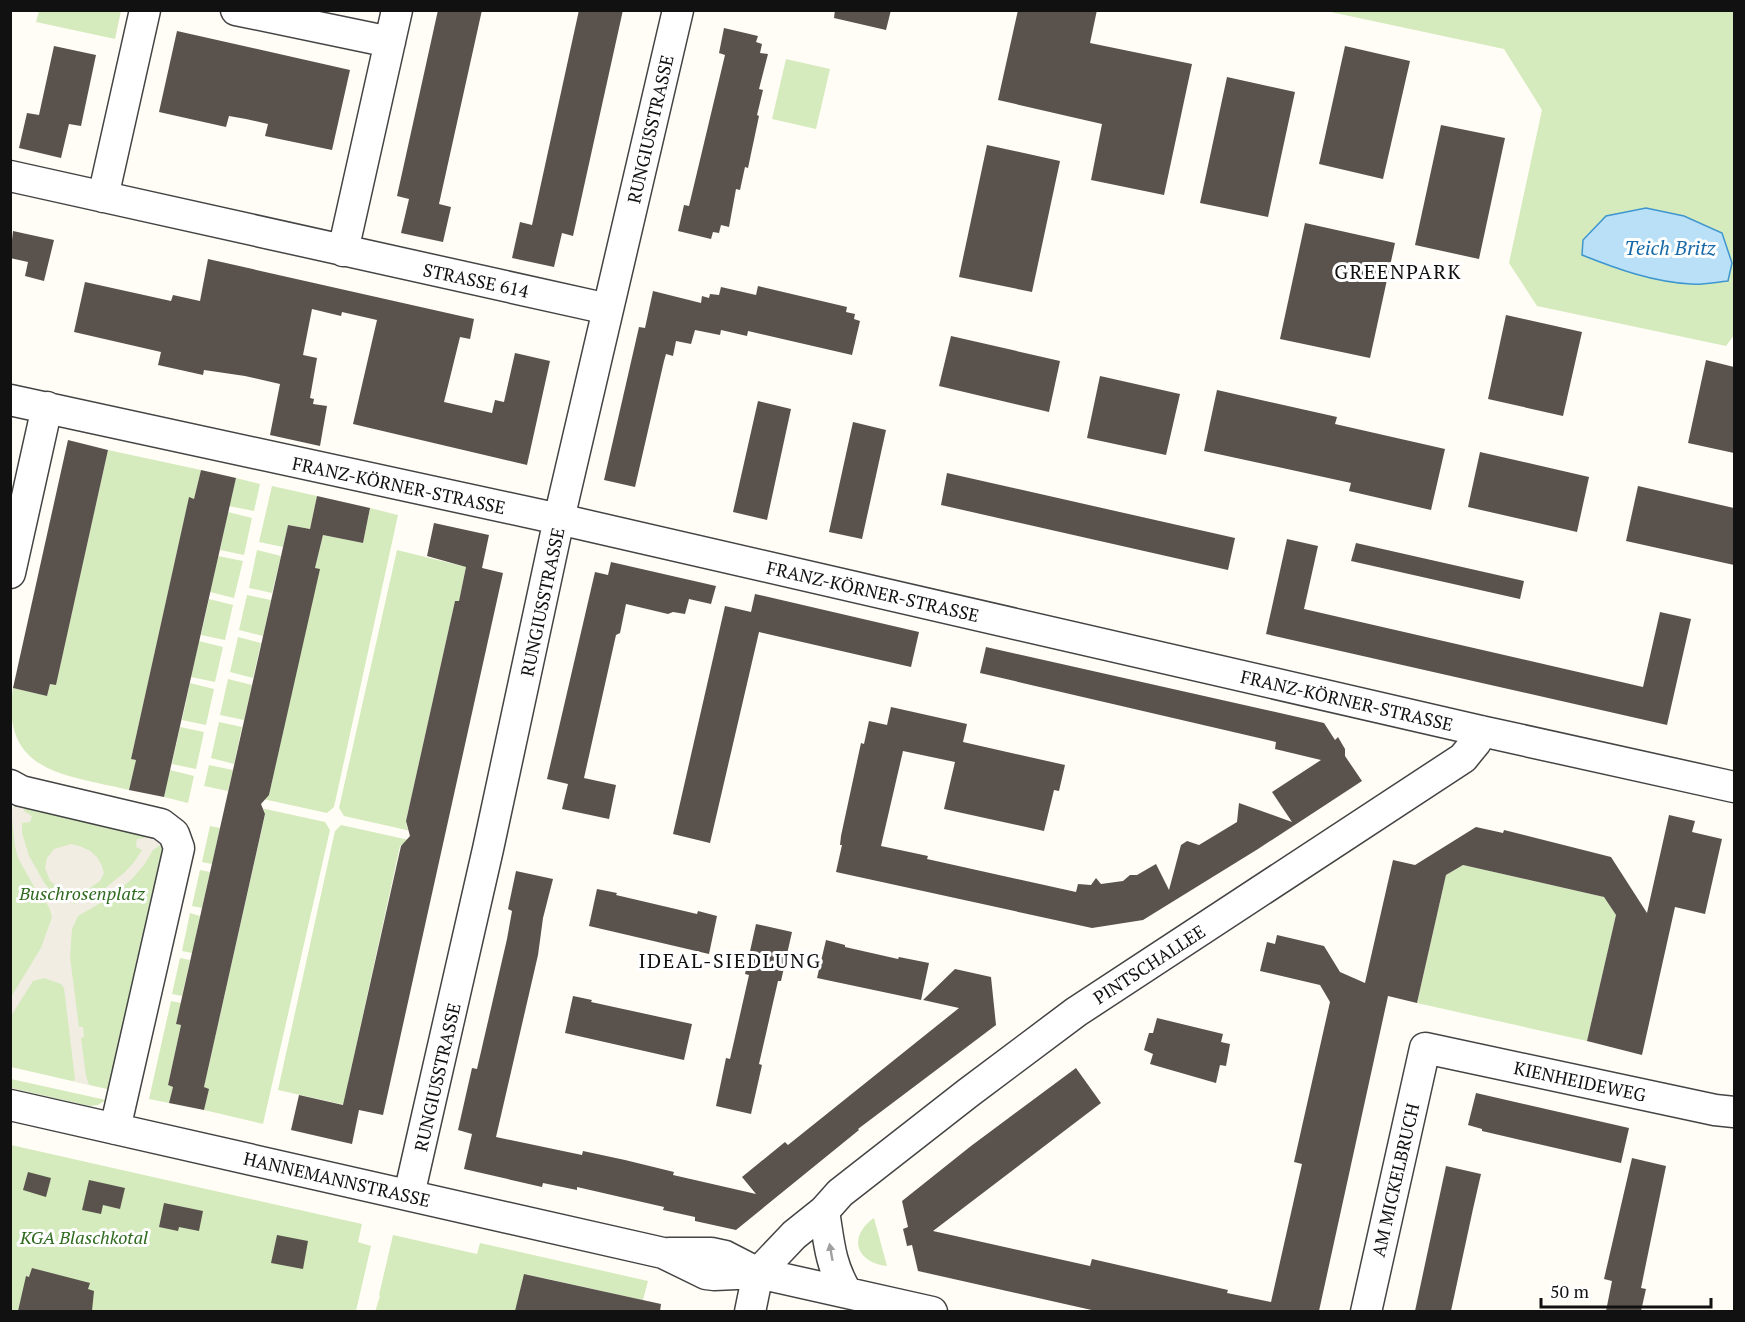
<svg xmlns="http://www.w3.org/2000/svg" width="1745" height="1322" viewBox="0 0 1745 1322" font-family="'PT Serif',serif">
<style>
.green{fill:#d5ebbd}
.plaza{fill:#f1ede2}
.water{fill:#b9e0f7;stroke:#3f96cf;stroke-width:1.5}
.building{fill:#5a524d}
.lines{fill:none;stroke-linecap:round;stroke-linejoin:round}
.minor-casing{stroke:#444;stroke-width:33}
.minor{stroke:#fff;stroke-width:30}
.oneway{fill:#a0a0a0}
.labels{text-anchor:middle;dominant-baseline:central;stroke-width:6;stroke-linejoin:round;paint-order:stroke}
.street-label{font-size:18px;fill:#111;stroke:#fff}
.park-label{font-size:18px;font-style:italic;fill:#2f6b1f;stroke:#fff}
.water-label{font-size:20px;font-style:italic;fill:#1768a6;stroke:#fff}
.neighbourhood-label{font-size:20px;letter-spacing:1.5px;fill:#111;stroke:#fff}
</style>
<rect width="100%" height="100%" fill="#fffdf5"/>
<!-- green -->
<path class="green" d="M1728,10L1734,12V335L1726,346L1537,306L1509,263L1542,110L1504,49L1326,11Z
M39,11V10L121,11L115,39L36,22Z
M786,59L830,69L816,129L772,119Z
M108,450L201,470L194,499L189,498L131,759L136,760L129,790C68,775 0,774 13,688L47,696L50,684H56Z
M236,478L260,484L254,511L229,506Z
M272,486L317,496L310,529L288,525L283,547L259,542Z
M370,508L398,515L334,807L327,813L263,799L269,795L319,570L315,568L323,535L363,543Z
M228,512L252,518L244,555L220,550Z
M257,550L281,556L272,593L249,588Z
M397,550L466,567L459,601H455L406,821L407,828L411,831L344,816L339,808Z
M218,556L243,561L234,598L210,592Z
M247,595L271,600L263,636L239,630Z
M209,599L233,605L225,640L201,635Z
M238,637L261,643L253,678L230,672Z
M199,641L223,647L215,682L191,677Z
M228,679L252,685L244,720L220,715Z
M190,683L214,689L206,725L182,720Z
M219,722L242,727L234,764L211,758Z
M180,727L204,732L196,769L172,764Z
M209,765L233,770L228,791L204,786Z
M170,770L194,776L188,803L164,797Z
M18,805L146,833L162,844L163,848L111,1090L11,1067V808Z
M261,808L325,822L330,830L263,1124L204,1110L208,1089L204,1087L265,815L264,810Z
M341,825L409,840L400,846L348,1083L350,1106L278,1090L335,831Z
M210,826L220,828L212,864L202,862Z
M1463,865L1604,897L1616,915L1587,1041L1417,1003L1446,875Z
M200,870L210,872L202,908L192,906Z
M190,913L200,916L192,953L182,951Z
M180,958L190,960L182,996L172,994Z
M171,1001L181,1003L176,1024L181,1025L168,1085L173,1087L169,1103L149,1099Z
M11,1079L106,1100L98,1105L90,1106L11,1088Z
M11,1145L362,1224L358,1242L371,1246L356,1311L11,1312Z
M874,1218L887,1266C855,1262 848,1236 874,1218Z
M393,1235L477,1254L480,1243L648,1281L643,1300L525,1274L516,1311L375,1312L380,1296L379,1295Z"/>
<!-- plaza -->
<path class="plaza" d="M18,805L25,806L24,811L32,816L30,822L22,823V833L29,856L45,884L60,901L63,891L50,881L45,868L47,858L54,849L71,844L79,846L89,850L97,857L102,866L104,873L100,881L87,890L74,893L72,902L74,904L104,889L125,872L134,862L142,850L136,847L137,839L145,838L146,833L152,835L162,844L153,850L144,865L132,879L109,898L78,916L72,929L70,957L79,1027H83L84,1037L81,1038L86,1076L89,1085L73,1081L75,1079L64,988L61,984L44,978L33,981L11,1016V997L41,948L52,917L49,907L33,885L18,858L15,846L11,810V808Z"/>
<!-- water -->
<path class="water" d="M1646,208L1684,216L1722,233L1732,263L1728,281C1716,282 1703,285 1691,284C1653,282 1617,269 1582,255L1583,240L1606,216Z"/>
<!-- building -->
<path class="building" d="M438,10H482L439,204L451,207L443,242L401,233L409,199L397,196Z
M579,10H623L573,236L562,233L554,267L512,258L520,222L532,225Z
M835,10H891L886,30L834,18Z
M1018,10H1097L1090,43L1192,64L1164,195L1091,180L1102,124L998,100Z
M724,28L758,36L756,42L762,44L760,53L768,54L759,89L763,90L757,115L759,116L748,168L745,167L740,190L736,189L729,227L721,225L719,233L713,232L711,239L678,231L684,205L689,206L725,55L719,53Z
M177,31L350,70L332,150L265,136L268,124L246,119L229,116L226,127L159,112Z
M54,46L96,55L81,126L69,124L61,158L19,148L27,113L39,115Z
M1345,46L1410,61L1383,179L1319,164Z
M1227,77L1295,92L1268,217L1200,203Z
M1441,125L1505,138L1479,259L1415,245Z
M987,145L1060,161L1032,292L959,277Z
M1305,223L1395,243L1370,358L1280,339Z
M13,231L54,240L44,281L25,276L28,262L10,258Z
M208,259L474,319L470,339L460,337L444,402L492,413L495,400L504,402L515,353L550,361L527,465L353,424L377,320L342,312L341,316L312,309L303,355L317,358L310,398L314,399L313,404L327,406L320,446L270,435L280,384L245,376L204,370L203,375L158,365L161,352L74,332L85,282L171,301L173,295L200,301Z
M758,286L847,307L846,312L855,314L854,319L860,321L852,355L748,331L747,336L721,330L720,335L695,330L691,344L676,341L673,356L666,354L664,361L635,487L604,480L639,327L645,328L653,291L701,303L702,296L709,298L710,294L719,295L721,287L756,295Z
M1506,315L1582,332L1563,416L1488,399Z
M951,336L1060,361L1049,412L939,386Z
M1706,360L1734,367V453L1688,443Z
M1100,376L1180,394L1166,455L1087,438Z
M1217,390L1337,417L1335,424L1445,449L1431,510L1349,491L1351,483L1204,451Z
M758,401L791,409L767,520L733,512Z
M853,422L886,430L862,539L829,532Z
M68,440L108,450L56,685L50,684L47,696L13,688Z
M1480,452L1589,477L1577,532L1468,507Z
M201,470L236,478L164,797L129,790L136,760L131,759L189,497L194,499Z
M947,473L1235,538L1228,570L941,505Z
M1638,486L1734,508V565L1626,541Z
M317,496L370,508L363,543L323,535L315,568L320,569L269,795L261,804L265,814L204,1087L209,1089L204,1110L169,1103L173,1087L168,1085L181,1025L176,1024L288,525L310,529Z
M434,523L489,535L482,568L503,573L383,1115L359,1110L352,1144L291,1130L299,1095L343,1105L401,846L410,836L406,821L455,601H459L466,567L427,556Z
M1287,539L1318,546L1304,609L1643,687L1660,612L1691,619L1667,725L1266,634Z
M1356,543L1524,581L1520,599L1351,561Z
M611,562L716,586L711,604L689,599L685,614L673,612L668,614L626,604L620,633L616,635L584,778L616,785L609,819L562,809L568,784L547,779L595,572L608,575Z
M755,594L919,632L911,667L759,632L710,843L673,834L725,606L751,612Z
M986,647L1324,723L1335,740L1338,737L1345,749V756L1362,781L1258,849L1143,920L1092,928L836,872L842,845H840L841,836L861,743L864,744L869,721L887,725L891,707L967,724L963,742L1065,765L1059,791L1054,790L1044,831L944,809L955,762L903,751L881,846L928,856L927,859L1076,892L1078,884L1091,885L1096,878L1101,884L1123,881L1130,875H1137L1156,864L1169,890L1181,845L1187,841L1199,845L1237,822L1239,803L1292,822L1272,792L1321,760L1275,749L1276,742L980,673Z
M1669,815L1695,821L1692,832L1722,839L1705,914L1675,907L1642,1055L1587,1041L1616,915L1604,897L1463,865L1446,875L1417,1003L1388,996L1319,1311H1096L918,1271L912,1245L907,1246L905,1237L903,1229L908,1227L902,1201L971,1146L1076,1068L1101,1103L933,1231L1090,1266L1092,1259L1228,1290L1227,1293L1271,1302L1302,1164L1294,1162L1330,1002L1320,985L1260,971L1267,942L1275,944L1277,935L1324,946L1340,972L1365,983L1393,860L1415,865L1476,827L1503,833L1504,830L1611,857L1647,913Z
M516,871L553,879L543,918L538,955L496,1137L582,1155L583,1151L625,1160L674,1172L673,1175L756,1194L742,1177L785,1142L788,1145L959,1008L923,1000L955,969L991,977L996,1025L858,1129L859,1130L736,1230L695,1221V1217L663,1210L664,1207L577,1187V1190L543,1183L542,1187L464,1169L472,1134L458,1130L472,1068L477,1069L507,939L512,911L508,909Z
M597,889L617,893L616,895L697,914L698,911L717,916L709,954L589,926Z
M756,924L792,932L781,981H778L759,1064L762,1065L751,1114L716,1106L726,1058L730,1059L749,975L745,974Z
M826,940L845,945V947L898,959L899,957L929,963L921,1000L817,978Z
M573,996L592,1000L591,1002L692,1024L684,1060L565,1033Z
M1157,1018L1223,1034L1221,1042L1230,1044L1226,1066L1220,1065L1216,1083L1150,1064L1153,1054L1144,1050L1149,1033H1153Z
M1476,1093L1629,1128L1621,1163L1482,1131V1129L1468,1125Z
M1632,1158L1666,1166L1641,1288L1646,1289L1641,1311H1606L1612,1281L1604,1279Z
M1446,1166L1481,1174L1473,1209L1451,1311H1415Z
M28,1172L51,1178L46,1197L23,1190Z
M89,1180L125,1188L120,1209L103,1205L101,1214L82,1210Z
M164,1203L203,1211L199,1231L179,1227L178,1231L159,1227Z
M277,1235L308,1241L303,1269L271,1263Z
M32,1268L90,1283L88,1289L94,1291L92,1311H18L26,1276L29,1277Z
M524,1274L661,1304L660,1311H515Z"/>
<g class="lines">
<defs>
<path id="minor" d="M236,10L390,42
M10,176L608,309
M103,197L145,10
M343,251L397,10
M10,400L559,519L1481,731L1734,787
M10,573L47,407
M10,785L21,791L161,824L174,834L179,848L115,1129
M10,1105L663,1253L706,1274L714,1275L758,1273
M409,1195L488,849L559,519L678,10
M824,1211C829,1242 830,1264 846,1291
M669,1253H711L725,1256L758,1273L932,1312
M758,1273L794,1235L824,1211L840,1193L968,1093L1076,1012L1463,758L1476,742L1481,731
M750,1312L758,1273
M1366,1312L1425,1048L1715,1110L1734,1112"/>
</defs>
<!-- minor casing -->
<use href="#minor" class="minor-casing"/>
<!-- minor -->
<use href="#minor" class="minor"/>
</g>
<!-- one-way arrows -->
<defs><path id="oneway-solid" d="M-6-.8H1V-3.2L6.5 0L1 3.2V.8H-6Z" transform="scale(1.5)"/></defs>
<use class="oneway" href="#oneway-solid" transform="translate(831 1252) rotate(-100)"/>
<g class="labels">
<!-- street labels -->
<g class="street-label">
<text transform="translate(650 129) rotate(-77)">RUNGIUSSTRASSE</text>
<text transform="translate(476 280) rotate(12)">STRASSE 614</text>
<text transform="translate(399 485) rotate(12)">FRANZ-KÖRNER-STRASSE</text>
<text transform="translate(873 591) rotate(13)">FRANZ-KÖRNER-STRASSE</text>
<text transform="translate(542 602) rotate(-78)">RUNGIUSSTRASSE</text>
<text transform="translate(1347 700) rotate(13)">FRANZ-KÖRNER-STRASSE</text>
<text transform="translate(1149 964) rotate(-33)">PINTSCHALLEE</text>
<text transform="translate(437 1077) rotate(-77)">RUNGIUSSTRASSE</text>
<text transform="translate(1580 1081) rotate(12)">KIENHEIDEWEG</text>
<text transform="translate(337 1179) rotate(13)">HANNEMANNSTRASSE</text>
<text transform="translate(1395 1180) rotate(-77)">AM MICKELBRUCH</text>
</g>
<!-- park labels -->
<g class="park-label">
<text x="82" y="893">Buschrosenplatz</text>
<text x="84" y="1237">KGA Blaschkotal</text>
</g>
<!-- water labels -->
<g class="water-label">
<text x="1670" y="247">Teich Britz</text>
</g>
<!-- neighbourhood labels -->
<g class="neighbourhood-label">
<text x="1398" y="271">GREENPARK</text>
<text x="730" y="960">IDEAL-SIEDLUNG</text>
</g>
</g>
<!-- border -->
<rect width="1745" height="1322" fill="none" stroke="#111111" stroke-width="24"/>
<!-- scale -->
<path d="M1541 1298v9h170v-9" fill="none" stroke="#111111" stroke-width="3"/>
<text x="1550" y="1298" font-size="18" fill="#111111" stroke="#ffffff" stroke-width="4.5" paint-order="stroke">50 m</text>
</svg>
